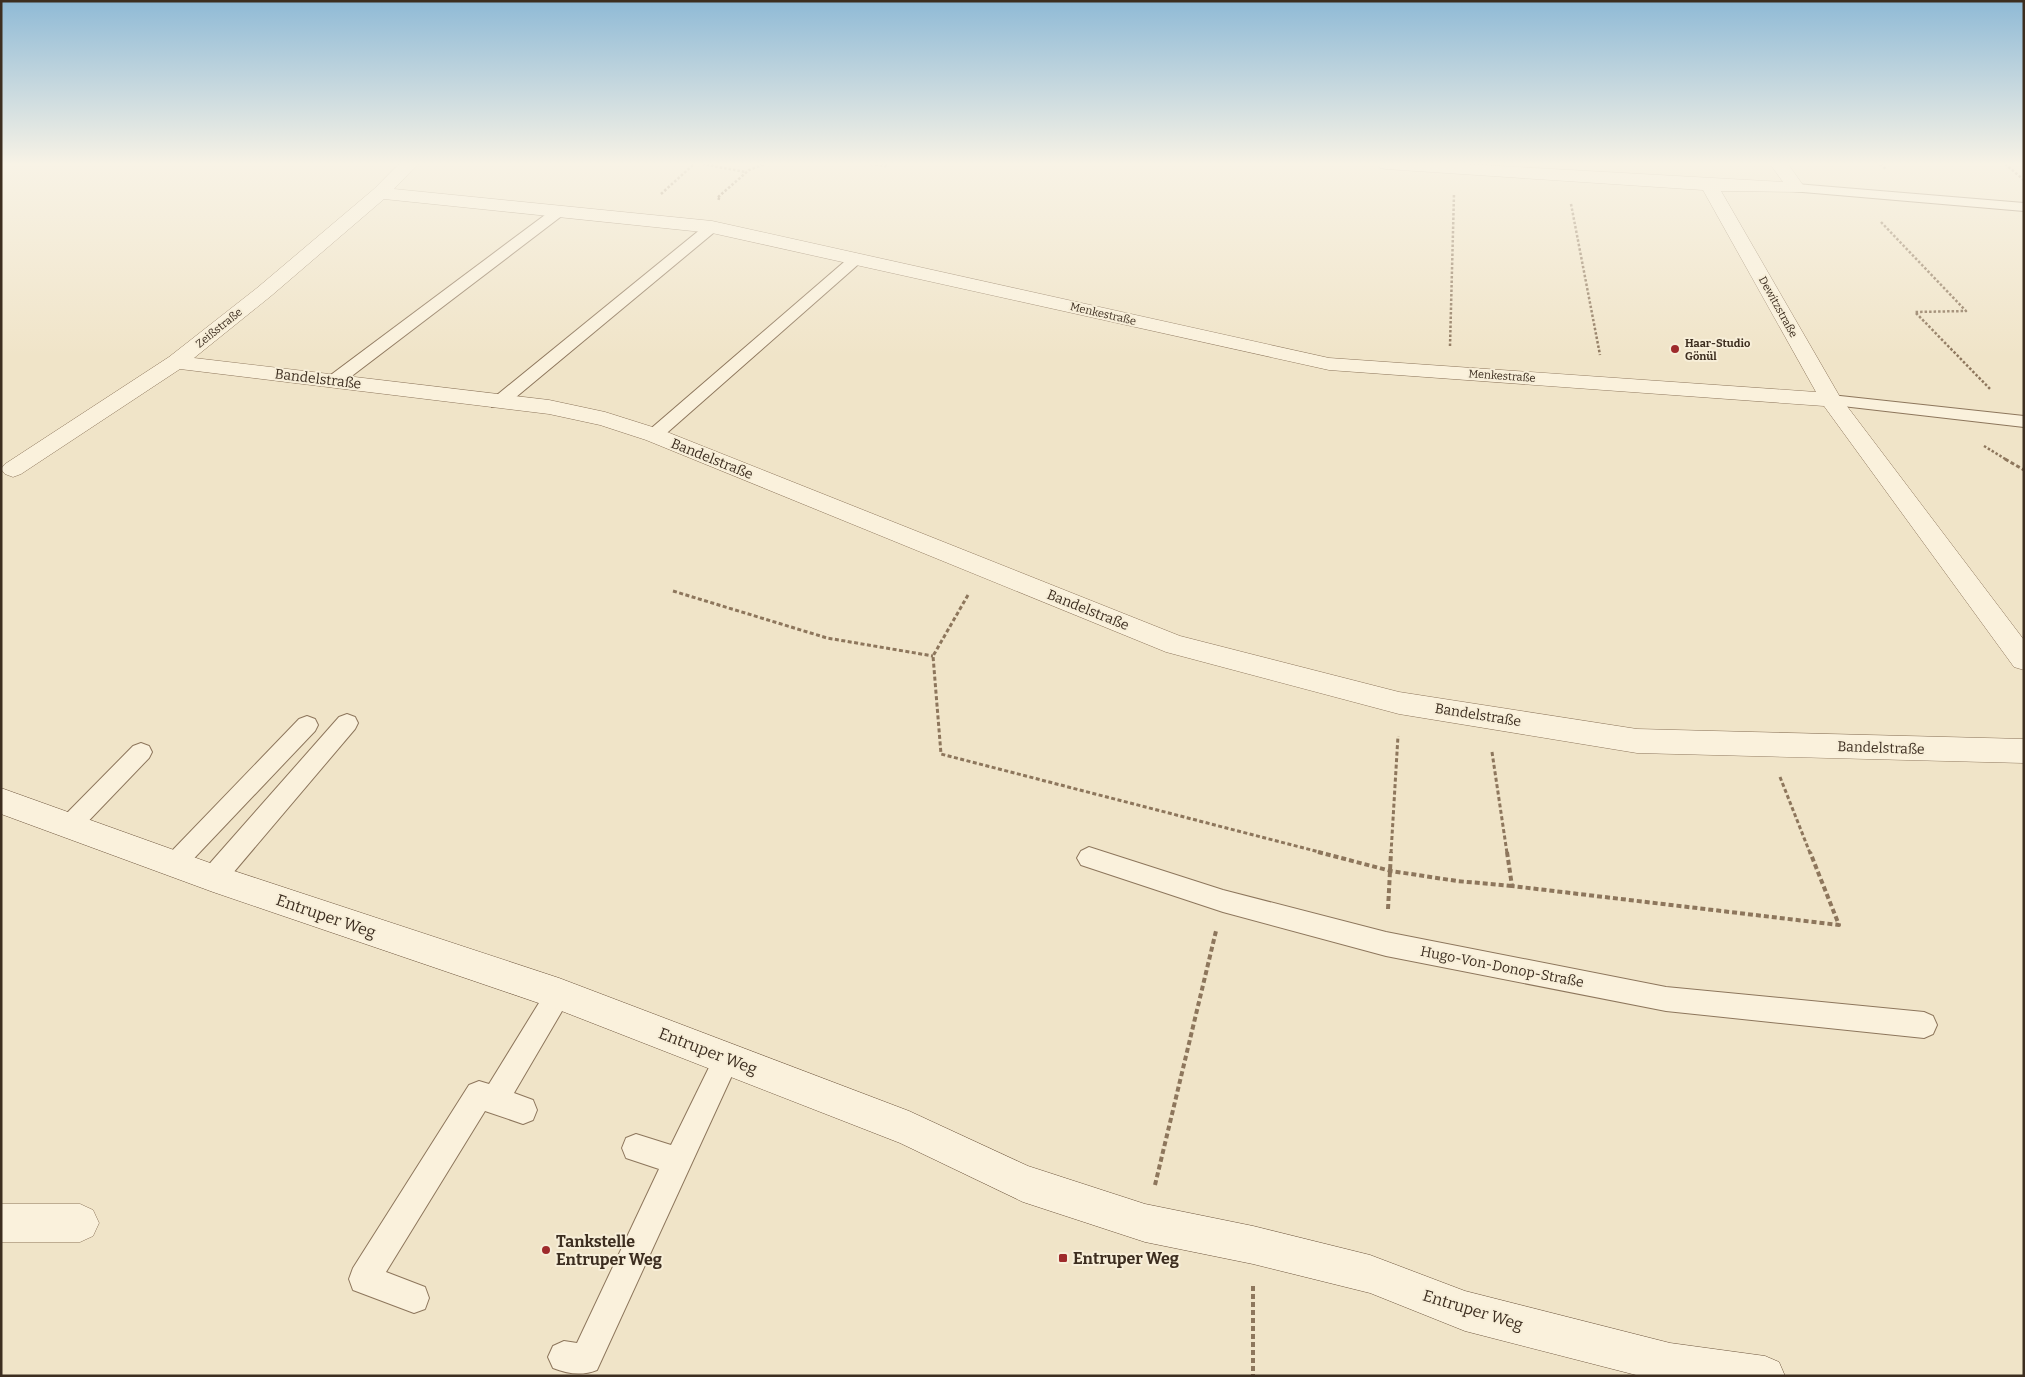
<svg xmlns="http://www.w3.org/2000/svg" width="2025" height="1377" viewBox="0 0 2025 1377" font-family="Bitter,serif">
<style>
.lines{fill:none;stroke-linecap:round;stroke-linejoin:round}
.lane-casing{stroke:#8d765c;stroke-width:2}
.street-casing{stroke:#8d765c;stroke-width:1}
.secondary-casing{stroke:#6f573f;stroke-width:1}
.path-far2{stroke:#8d765c;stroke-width:2.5;stroke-dasharray:2.5 2;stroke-linecap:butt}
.path-far1{stroke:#8d765c;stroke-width:3;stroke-dasharray:4 2.5;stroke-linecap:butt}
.path{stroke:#8d765c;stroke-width:4;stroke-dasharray:5 3;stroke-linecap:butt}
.lane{fill:#faf1dc;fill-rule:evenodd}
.street{fill:#faf1dc;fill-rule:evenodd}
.secondary{fill:#faf1dc;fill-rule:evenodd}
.poi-dot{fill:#9e2a2b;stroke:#f7eed8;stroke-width:2}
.labels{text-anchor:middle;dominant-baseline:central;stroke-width:4;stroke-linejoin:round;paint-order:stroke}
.far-street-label{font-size:11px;fill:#3d2e20;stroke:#f7eed8}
.far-poi-label{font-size:11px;font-weight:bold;fill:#3d2e20;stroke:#f7eed8;text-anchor:start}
.street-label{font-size:14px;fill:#3d2e20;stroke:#f7eed8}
.near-street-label{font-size:16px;fill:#3d2e20;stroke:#f7eed8}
.near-poi-label{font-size:16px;font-weight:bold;fill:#3d2e20;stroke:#f7eed8;text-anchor:start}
</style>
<rect width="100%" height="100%" fill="#f0e4c8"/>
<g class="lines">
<defs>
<path id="lane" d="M1796,184L2024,203V211L1791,191L1789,188Z
M558,208L565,212L563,215L340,385H328L326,381L328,377L553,209Z
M712,223L719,227L717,230L504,407H492L490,403L492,399L707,224Z
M856,255L861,256L863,259L861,262L660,439H648L645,435L648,431L851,256Z
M1831,395L2024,416V427L1825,404L1823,400L1825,396Z
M347,714L355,717L358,723L355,729L222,886L213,889L204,886L201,878L204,870L339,717Z
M307,716L315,719L318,725L315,731L182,871L174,875L166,871L162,864L166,857L299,719Z
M141,743L149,746L152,752L149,758L77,833L69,836L61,833L57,826L61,819L133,746Z
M1089,847L1223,890L1386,932L1666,987L1924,1012L1933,1016L1937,1025L1933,1034L1924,1038L1666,1011L1386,956L1223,912L1081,865L1077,858L1081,851Z
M559,982L568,985L572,994L514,1093L533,1100L537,1110L533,1120L523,1124L485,1111L386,1272L425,1287L429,1298L425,1309L414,1313L353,1290L349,1279L353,1268L469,1085L479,1081L489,1084L550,985Z
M727,1045L736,1049L740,1058L597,1370C582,1376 568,1374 553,1368L548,1357L553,1346L564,1341L577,1343L659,1169L626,1158L622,1148L626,1138L636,1134L671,1145L718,1049Z"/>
<path id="street" d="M399,164H418L394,189L712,221L1329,358L1816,392L1703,190L1386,169L1380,168L1377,164H1464L1783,182L1770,164H1788L1805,188L1802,192L1721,191L1840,397L2024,640V670L2014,667L1824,406L1329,370L712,233L384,199L271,296L194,358L549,400L605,412L662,430L1180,636L1399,692L1637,729L2024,739V763L1637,753L1399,714L1166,652L646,440L600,425L549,414L180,369L21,474L13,477L5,474L1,469L5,464L169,357L257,288L374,189Z
M1,1204H80L93,1210L99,1223L93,1236L80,1242H1Z"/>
<path id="secondary" d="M1,788L213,864L559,978L909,1111L1028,1166L1145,1204L1253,1226L1370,1255L1465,1291L1670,1343L1765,1356L1779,1362L1785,1376H1640L1465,1331L1370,1293L1253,1264L1145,1242L1023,1202L900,1143L559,1010L213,892L1,814Z"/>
</defs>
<!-- lane casing -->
<use href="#lane" class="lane-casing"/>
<!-- street casing -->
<use href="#street" class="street-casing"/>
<!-- secondary casing -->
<use href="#secondary" class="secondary-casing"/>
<!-- path-far2 -->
<path class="path-far2" d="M702,164L746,172
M871,164L885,166L887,164
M1880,164L1886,169
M2005,164L2024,180
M661,194L694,164
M720,199L717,198L749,170L764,164
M1571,204L1600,355
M1881,222L1966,311L1915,312L1991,390
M1450,346L1454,194
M1984,446L2007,460"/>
<!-- path-far1 -->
<path class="path-far1" d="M2005,459L2024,470
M673,591L827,638L933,656
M968,595L933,656L941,754L1323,853
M1492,752L1507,853
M1780,777L1810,853
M1391,853L1398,736"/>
<!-- path -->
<path class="path" d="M1318,852L1391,871L1457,881L1512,886
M1507,852L1512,886L1839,925L1810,852
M1388,909L1391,852
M1155,1185L1216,931
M1253,1286V1376"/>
<!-- lane -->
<use href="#lane" class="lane"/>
<!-- street -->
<use href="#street" class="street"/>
<!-- secondary -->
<use href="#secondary" class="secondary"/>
</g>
<!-- sky -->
<linearGradient id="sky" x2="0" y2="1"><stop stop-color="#8fbad6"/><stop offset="0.46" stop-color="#f8f3e6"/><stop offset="1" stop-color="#f8f3e6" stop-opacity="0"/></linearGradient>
<rect width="2025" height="357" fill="url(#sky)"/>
<!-- markers -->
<g class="poi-dot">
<circle cx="1675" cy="349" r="5"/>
<circle cx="546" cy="1250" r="5"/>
<rect x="1058" y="1253" width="10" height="10" rx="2.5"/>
</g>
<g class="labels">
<!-- far-street labels -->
<g class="far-street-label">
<text transform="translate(1778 307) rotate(61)">Dewitzstraße</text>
<text transform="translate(1103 314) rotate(13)">Menkestraße</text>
<text transform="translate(219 328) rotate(-39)">Zeißstraße</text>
<text transform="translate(1502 376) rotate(4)">Menkestraße</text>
</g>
<!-- far-poi labels -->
<g class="far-poi-label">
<text x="1685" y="343">Haar-Studio<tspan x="1685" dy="13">Gönül</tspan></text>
</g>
<!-- street labels -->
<g class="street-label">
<text transform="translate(318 379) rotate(7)">Bandelstraße</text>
<text transform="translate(712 459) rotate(22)">Bandelstraße</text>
<text transform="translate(1088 610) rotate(22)">Bandelstraße</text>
<text transform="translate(1478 715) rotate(9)">Bandelstraße</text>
<text transform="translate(1881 748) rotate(2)">Bandelstraße</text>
<text transform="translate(1502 967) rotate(11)">Hugo-Von-Donop-Straße</text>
</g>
<!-- near-street labels -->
<g class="near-street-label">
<text transform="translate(326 916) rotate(19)">Entruper Weg</text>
<text transform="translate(708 1051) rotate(21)">Entruper Weg</text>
<text transform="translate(1473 1310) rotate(17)">Entruper Weg</text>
</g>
<!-- near-poi labels -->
<g class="near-poi-label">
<text x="556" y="1241">Tankstelle<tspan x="556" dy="18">Entruper Weg</tspan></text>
<text x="1073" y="1258">Entruper Weg</text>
</g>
</g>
<!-- border -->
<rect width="2025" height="1377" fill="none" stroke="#3d2e20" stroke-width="5"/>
</svg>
